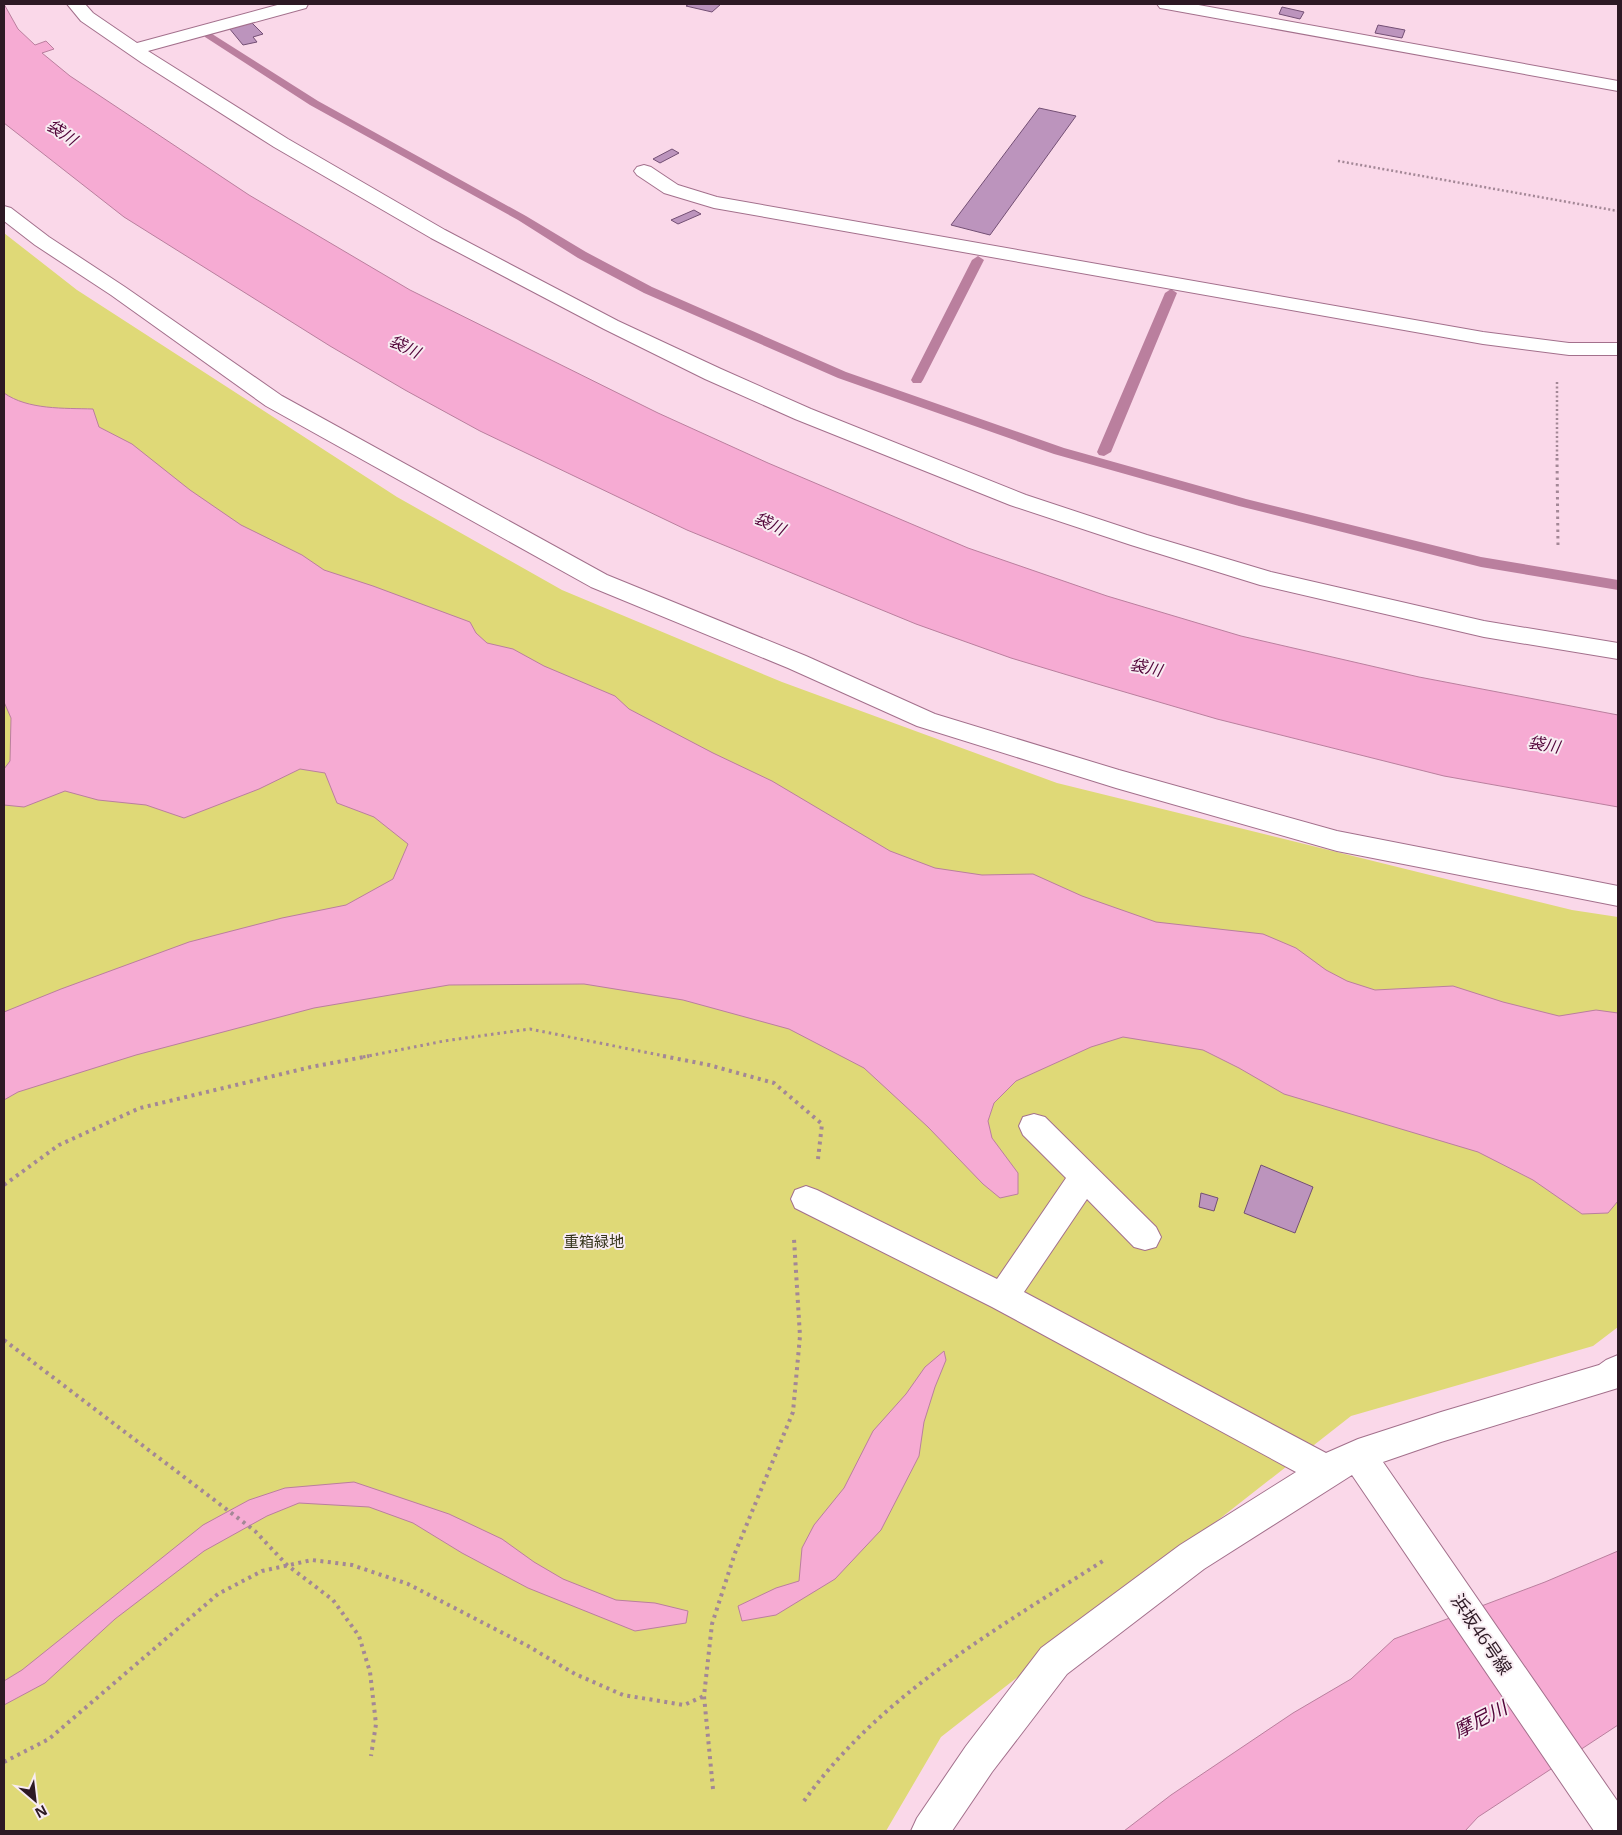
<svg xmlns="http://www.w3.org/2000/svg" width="1622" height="1835" viewBox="0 0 1622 1835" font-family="'Open Sans','Noto Sans JP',sans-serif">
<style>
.green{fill:#dfd977}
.water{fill:#f6abd3;stroke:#ba7f9e}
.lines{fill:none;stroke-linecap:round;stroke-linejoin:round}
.stream{fill:#ba7f9e;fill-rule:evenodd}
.building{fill:#bc94bd;stroke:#734f74}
.minor-casing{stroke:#a3708c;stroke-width:2}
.path-far2{stroke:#a38796;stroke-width:2.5;stroke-dasharray:2 2.5;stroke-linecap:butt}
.path-far1{stroke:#a38796;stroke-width:3;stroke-dasharray:2.5 4;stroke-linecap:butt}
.path{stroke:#a38796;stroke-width:4;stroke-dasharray:3 4.5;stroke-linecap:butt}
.minor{fill:#fff;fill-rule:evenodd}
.labels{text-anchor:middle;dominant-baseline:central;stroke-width:4;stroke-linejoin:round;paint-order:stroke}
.park-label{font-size:15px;fill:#35341b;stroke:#f8ecf2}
.water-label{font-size:16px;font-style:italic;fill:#510338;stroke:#f8ecf2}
.near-street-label{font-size:18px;fill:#2d1924;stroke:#f8ecf2}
.near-water-label{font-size:19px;font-style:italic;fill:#510338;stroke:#f8ecf2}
</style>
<rect width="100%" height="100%" fill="#fad8e9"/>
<!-- green -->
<path class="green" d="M4,233L77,290L397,497L562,590L782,682L1057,783L1572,910L1618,917V1327L1593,1346L1351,1416L941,1737L886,1831H4Z"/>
<!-- water -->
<path class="water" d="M4,4L18,29L35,45L46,41L54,49L42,53L70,76L249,195L410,290L658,413L768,463L968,548L1107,596L1241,636L1419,677L1618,715V807L1444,776L1217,719L1094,683L1011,658L916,624L687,530L480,431L405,390L330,346L124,217L4,123Z
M4,393C28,410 64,408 93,409L99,427L132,444L190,490L241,525L302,555L324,570L373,586L470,622L476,633L487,643L513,649L544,666L615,696L629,709L713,753L772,781L890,851L935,868L982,875L1033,874L1082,896L1156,922L1263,934L1296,948L1326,970L1347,981L1375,990L1453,986L1503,1002L1559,1016L1596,1010L1618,1013V1201L1608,1213L1582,1214L1533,1180L1478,1152L1284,1094L1239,1068L1203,1050L1123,1037L1091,1047L1016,1081L994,1103L988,1121L992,1138L1018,1173V1194L1000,1198L983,1184L928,1127L864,1068L789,1029L683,1000L584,984L449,985L314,1008L136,1055L18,1092L4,1100V1012L61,989L189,942L282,918L346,905L393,879L408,844L374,817L337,803L325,773L300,769L259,789L184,818L146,805L98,800L65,791L24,807L4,805V769L10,761L11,718L4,702Z
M944,1351L946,1360L935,1387L924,1422L919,1456L881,1530L835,1579L776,1615L742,1621L738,1606L776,1588L799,1581L802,1548L814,1525L844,1488L873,1431L906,1394L925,1367Z
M354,1482L449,1514L502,1539L534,1562L563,1579L616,1600L655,1603L688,1611L686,1623L635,1631L528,1588L462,1553L413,1523L369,1507L299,1503L267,1516L204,1551L115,1619L45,1683L4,1705V1681L22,1670L203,1525L249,1500L285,1488Z
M1618,1551V1725L1478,1817L1465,1831H1124L1171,1795L1293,1713L1351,1679L1394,1639L1545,1582Z"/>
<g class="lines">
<!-- stream -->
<path class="stream" d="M209,32L318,101L526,216L586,252L652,287L846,372L1064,448L1246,499L1481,557L1618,580V590L1481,567L1239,506L1054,454L838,378L644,293L578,258L518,220L310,105L205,37L204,35L205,33Z
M978,256L984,260L923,380L921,383H913L911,380L972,260Z
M1171,289L1177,293L1111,452L1104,456L1099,455L1097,452L1165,293Z"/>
</g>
<!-- building -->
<path class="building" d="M689,4H721L712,12L686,6Z
M1282,7L1304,12L1300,19L1279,14Z
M251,22L263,34L253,37L257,42L243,45L229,28Z
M1378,25L1405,30L1402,38L1375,33Z
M1039,108L1076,116L990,235L951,225Z
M672,149L679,153L660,163L653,159Z
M694,210L701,214L678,224L671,220Z
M1261,1165L1313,1187L1295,1233L1244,1213Z
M1201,1193L1218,1198L1214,1211L1199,1207Z"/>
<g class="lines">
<defs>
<path id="minor" d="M67,4H85L93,13L137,43L281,4H308L306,8L148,51L288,139L445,230L618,321L721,369L811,409L1026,495L1147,535L1271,572L1484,621L1618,643V659L1484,637L1260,585L1131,545L1010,505L795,419L705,379L604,329L431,238L274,147L142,63L81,21Z
M1157,4H1193L1618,81V91L1166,9L1160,8Z
M644,165L651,167L678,185L717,197L1483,332L1569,343H1618V355H1569L1483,344L714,208L664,193L637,175L634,171L637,167Z
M4,206L11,208L49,237L125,287L282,396L607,575L806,656L935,714L1119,770L1337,831L1618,886V906L1337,851L1116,788L917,726L788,668L591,587L266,406L111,295L35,245L4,221Z
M1034,1114L1045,1117L1156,1227L1161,1237L1156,1247L1145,1250L1134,1247L1087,1199L1024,1292L1326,1453L1358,1439L1441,1412L1599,1365L1606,1360L1618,1355V1388L1441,1442L1383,1462L1618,1802V1831H1594L1352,1475L1204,1569L1067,1674L992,1772L952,1831H911L917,1818L966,1746L1041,1648L1180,1545L1296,1472L992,1307L795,1208L791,1199L795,1190L806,1186L817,1190L997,1279L1066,1178L1023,1135L1019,1126L1023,1117Z"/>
</defs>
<!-- minor casing -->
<use href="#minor" class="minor-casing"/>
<!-- path-far2 -->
<path class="path-far2" d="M1338,161L1618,211
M1557,382V459"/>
<!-- path-far1 -->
<path class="path-far1" d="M1557,458L1558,547
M363,1057L444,1041L530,1029L669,1057"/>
<!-- path -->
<path class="path" d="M663,1056L709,1065L774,1083L822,1124L818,1159
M4,1185L59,1145L140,1108L311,1067L369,1056
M4,1340L255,1531L287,1565L333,1600L359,1636L370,1672L376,1724L371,1756
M4,1762L49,1739L218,1594L262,1571L312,1560L352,1565L408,1584L528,1646L575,1674L623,1695L684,1705L704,1696
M713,1789L704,1696L712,1624L735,1553L793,1412L800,1336L794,1239
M804,1801C880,1695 998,1628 1106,1559"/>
<!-- minor -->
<use href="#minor" class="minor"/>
</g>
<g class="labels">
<!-- park labels -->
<g class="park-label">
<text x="594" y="1241">重箱緑地</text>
</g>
<!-- water labels -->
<g class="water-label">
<text transform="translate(62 132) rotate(34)">袋川</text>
<text transform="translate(405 346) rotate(26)">袋川</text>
<text transform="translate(770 523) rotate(26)">袋川</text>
<text transform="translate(1146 667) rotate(13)">袋川</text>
<text transform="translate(1544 744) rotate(10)">袋川</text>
</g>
<!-- near-street labels -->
<g class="near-street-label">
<text transform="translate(1482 1634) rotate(56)">浜坂46号線</text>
</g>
<!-- near-water labels -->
<g class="near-water-label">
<text transform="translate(1480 1719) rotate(-27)">摩尼川</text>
</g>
</g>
<!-- border -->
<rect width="1622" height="1835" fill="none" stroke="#2d1924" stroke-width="10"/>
<!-- north arrow -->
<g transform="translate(35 1800) rotate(152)" stroke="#f8ecf2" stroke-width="4" paint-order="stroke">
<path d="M0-4L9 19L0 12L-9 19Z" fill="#2d1924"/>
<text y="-8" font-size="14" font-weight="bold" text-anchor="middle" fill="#2d1924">N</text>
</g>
</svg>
